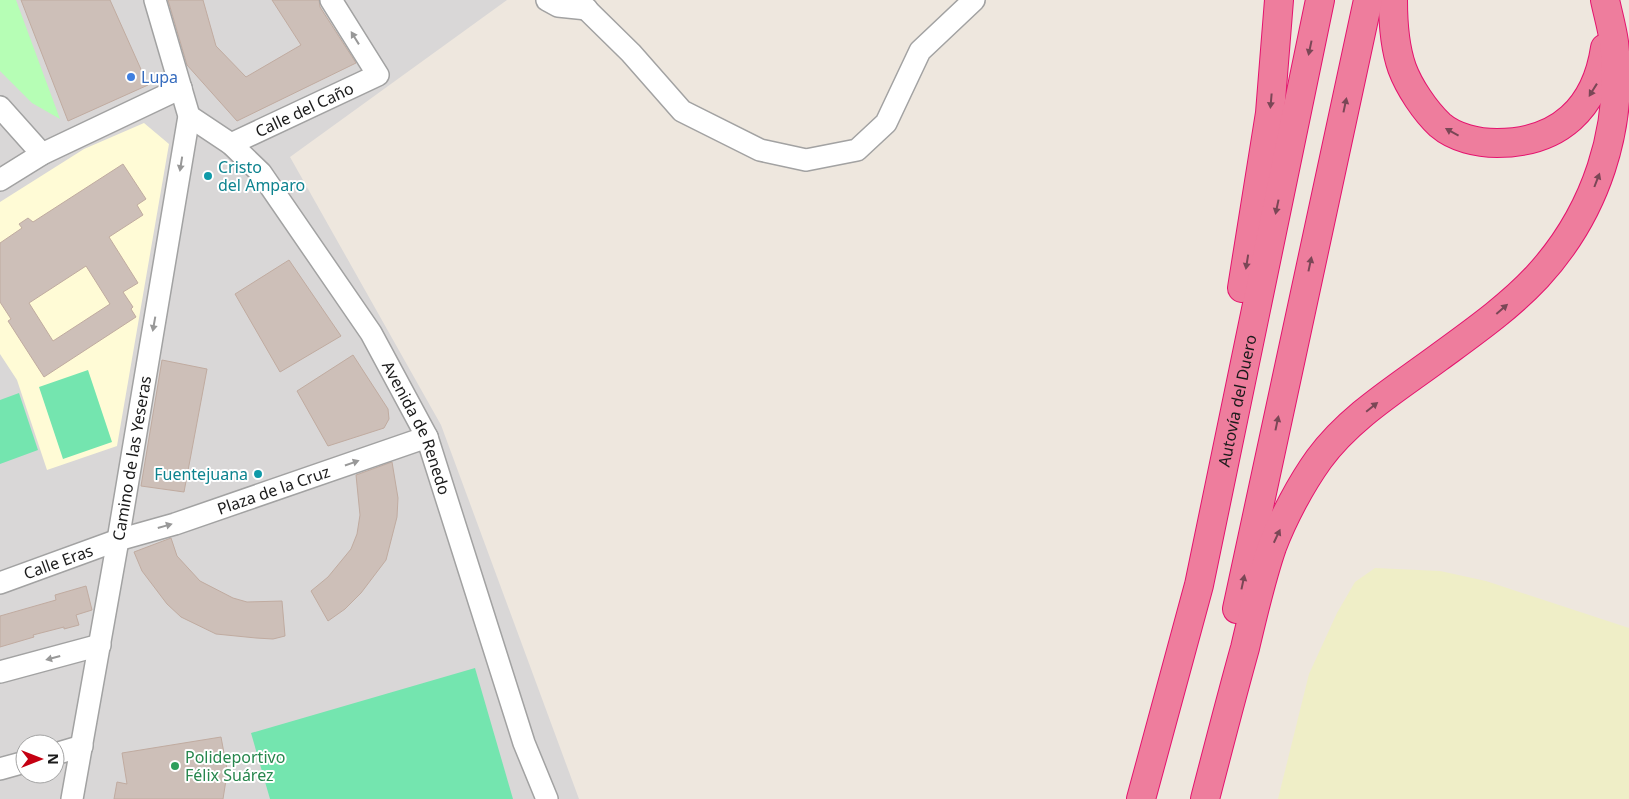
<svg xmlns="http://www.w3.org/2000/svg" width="1629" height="799" viewBox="0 0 1629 799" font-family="'Noto Sans',sans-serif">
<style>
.residential{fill:#d9d7d7;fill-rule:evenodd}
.education{fill:#fffbd6}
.farmland{fill:#efeec7}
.park{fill:#b6feb5}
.pitch{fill:#74e5af}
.building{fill:#cdbfb8;stroke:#c0aba0;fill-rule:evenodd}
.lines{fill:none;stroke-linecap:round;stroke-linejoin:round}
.minor-casing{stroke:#a2a2a2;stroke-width:24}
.highway-casing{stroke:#e4136e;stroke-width:30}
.minor{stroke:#fff;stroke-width:21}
.highway{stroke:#ee7d9d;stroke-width:28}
.oneway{fill:#989898}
.oneway2{fill:#7a4756}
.shop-dot{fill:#3f7fe0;stroke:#fff;stroke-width:2}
.culture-dot{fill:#0f9aa8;stroke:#fff;stroke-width:2}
.leisure-dot{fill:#2e9e5b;stroke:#fff;stroke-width:2}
.labels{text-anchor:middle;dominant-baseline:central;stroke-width:4;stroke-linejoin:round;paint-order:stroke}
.shop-label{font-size:16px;fill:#366cbe;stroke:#fff;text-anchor:start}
.street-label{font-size:16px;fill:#1b1b1b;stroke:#fff}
.culture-label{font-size:16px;fill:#0d838f;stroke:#fff;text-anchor:start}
.leisure-label{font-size:16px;fill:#27864d;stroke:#fff;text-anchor:start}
</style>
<rect width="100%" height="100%" fill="#eee7de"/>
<!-- residential -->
<path class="residential" d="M0,0H507L290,157L441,425L579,799H0ZM25,744H55V774H25Z"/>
<!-- education -->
<path class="education" d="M144,123L169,144L117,446L47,470L17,380L0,354V202L84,149Z"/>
<!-- farmland -->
<path class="farmland" d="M1375,568L1440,571L1486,581L1629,628V799H1278L1309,674L1337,613L1355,582Z"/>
<!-- park -->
<path class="park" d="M0,0H16L60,119L32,103L0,71Z"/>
<!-- pitch -->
<path class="pitch" d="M88,370L112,442L63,459L39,387Z
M19,393L38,450L0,464V400Z
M475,668L513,799H270L251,733Z"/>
<!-- building -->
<path class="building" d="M21,0H110L148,85L68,121Z
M168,0H203L216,46L246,77L301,45L272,0H319L320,7L356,63L237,121L187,65Z
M123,164L146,199L137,205L143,215L109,237L138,283L123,292L133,307L131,309L136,317L44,377L8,321L11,319L0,302V243L22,228L19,224L28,218L33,222ZM86,266L110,304L53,341L29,303Z
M289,260L341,336L280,372L235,294Z
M353,355L388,409L389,419L384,428L328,446L297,391Z
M162,360L207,369L184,492L141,486Z
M392,462L398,498L397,517L386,560L361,593L345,609L328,621L311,591L328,577L351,549L357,534L360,515L356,475Z
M171,538L177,556L200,581L233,598L247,602L282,601L285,636L273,639L256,638L216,634L181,617L167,604L142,571L134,552Z
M86,586L92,610L76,615L79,625L64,629V627L33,635L34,637L0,647V616L56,600L55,595Z
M221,737L229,780H226L223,799H114L117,782L127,784L122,753Z"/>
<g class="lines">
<defs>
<g id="minor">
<path d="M547,0L558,6L587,9"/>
<path d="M577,0L631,53L682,111L760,150L806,160L857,150L886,123L920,51L974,0"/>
<path d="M0,107L42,154"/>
<path id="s1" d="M189,116L231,144L261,173L371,333L427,437L524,743L547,799"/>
<path id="s2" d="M231,144L378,75L331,0"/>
<path d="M0,180L42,154L181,88"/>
<path id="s3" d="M0,583L118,540L175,524L427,437"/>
<path d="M0,672L100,645"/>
<path d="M55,754L82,746"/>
<path d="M0,769L25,762"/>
<path id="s4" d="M72,799L118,540L189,116L155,0"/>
</g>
<g id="highway">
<path d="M1393,0C1393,21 1395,48 1402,68C1409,87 1425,111 1440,125C1455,138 1478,143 1497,143C1559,143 1596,108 1605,48"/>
<path d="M1242,288L1270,113L1279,0"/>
<path d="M1237,609L1368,0"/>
<path id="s5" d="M1141,799L1199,585L1320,0"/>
<path d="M1205,799C1218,749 1231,698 1245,648C1253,614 1261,579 1272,547C1283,518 1301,484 1319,459C1350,417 1396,389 1438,358C1472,333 1508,308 1537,277C1596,213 1624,128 1614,42C1612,28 1608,14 1605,0"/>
</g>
</defs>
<!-- minor casing -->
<use href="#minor" class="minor-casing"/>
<!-- highway casing -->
<use href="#highway" class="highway-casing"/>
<!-- minor -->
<use href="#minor" class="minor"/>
<!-- highway -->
<use href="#highway" class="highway"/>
</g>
<!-- one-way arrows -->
<defs><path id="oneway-solid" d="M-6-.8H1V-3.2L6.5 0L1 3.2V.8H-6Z" transform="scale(1.25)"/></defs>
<g class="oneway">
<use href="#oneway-solid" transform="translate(355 38) rotate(-122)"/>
<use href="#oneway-solid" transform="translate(181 164) rotate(99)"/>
<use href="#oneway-solid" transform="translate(154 324) rotate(100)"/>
<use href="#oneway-solid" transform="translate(352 463) rotate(-19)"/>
<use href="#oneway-solid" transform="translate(165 526) rotate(-16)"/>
<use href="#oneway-solid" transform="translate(53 658) rotate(165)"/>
</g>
<g class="oneway2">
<use href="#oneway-solid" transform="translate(1310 48) rotate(102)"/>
<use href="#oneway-solid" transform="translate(1593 90) rotate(122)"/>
<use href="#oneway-solid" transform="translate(1271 101) rotate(95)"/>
<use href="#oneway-solid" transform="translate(1345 105) rotate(-78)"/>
<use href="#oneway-solid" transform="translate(1452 132) rotate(-151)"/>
<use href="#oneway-solid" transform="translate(1597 180) rotate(-69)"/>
<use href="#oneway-solid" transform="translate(1277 207) rotate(102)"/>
<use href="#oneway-solid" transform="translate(1247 262) rotate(99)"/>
<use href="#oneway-solid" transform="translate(1310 264) rotate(-78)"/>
<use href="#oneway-solid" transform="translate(1502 309) rotate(-41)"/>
<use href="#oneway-solid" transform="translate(1372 407) rotate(-39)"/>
<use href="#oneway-solid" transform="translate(1277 423) rotate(-78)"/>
<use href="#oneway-solid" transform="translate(1277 536) rotate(-65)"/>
<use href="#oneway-solid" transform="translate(1243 582) rotate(-78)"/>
</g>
<!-- markers -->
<circle class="shop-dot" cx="131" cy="77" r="5"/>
<g class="culture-dot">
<circle cx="208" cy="176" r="5"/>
<circle cx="258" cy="474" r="5"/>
</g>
<circle class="leisure-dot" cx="175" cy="766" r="5"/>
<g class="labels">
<!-- shop labels -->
<g class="shop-label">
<text x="141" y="77">Lupa</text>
</g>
<!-- street labels -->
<g class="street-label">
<text stroke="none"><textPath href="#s2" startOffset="81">Calle del Caño</textPath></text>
<text stroke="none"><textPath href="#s5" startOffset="410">Autovía del Duero</textPath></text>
<text stroke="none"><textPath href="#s1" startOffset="392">Avenida de Renedo</textPath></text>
<text stroke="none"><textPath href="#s4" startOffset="346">Camino de las Yeseras</textPath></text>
<text stroke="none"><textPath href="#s3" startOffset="289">Plaza de la Cruz</textPath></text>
<text stroke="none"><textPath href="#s3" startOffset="62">Calle Eras</textPath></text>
</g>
<!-- culture labels -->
<g class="culture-label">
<text x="218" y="167">Cristo<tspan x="218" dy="18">del Amparo</tspan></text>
<text x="248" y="474" text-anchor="end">Fuentejuana</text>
</g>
<!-- leisure labels -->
<g class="leisure-label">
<text x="185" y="757">Polideportivo<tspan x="185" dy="18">Félix Suárez</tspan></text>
</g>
</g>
<!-- north arrow -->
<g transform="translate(40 759) rotate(90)"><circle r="24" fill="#ffffff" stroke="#a4a4a4"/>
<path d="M0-4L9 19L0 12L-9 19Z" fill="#c50012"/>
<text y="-8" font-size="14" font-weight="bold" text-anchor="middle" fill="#1b1b1b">N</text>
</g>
</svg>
